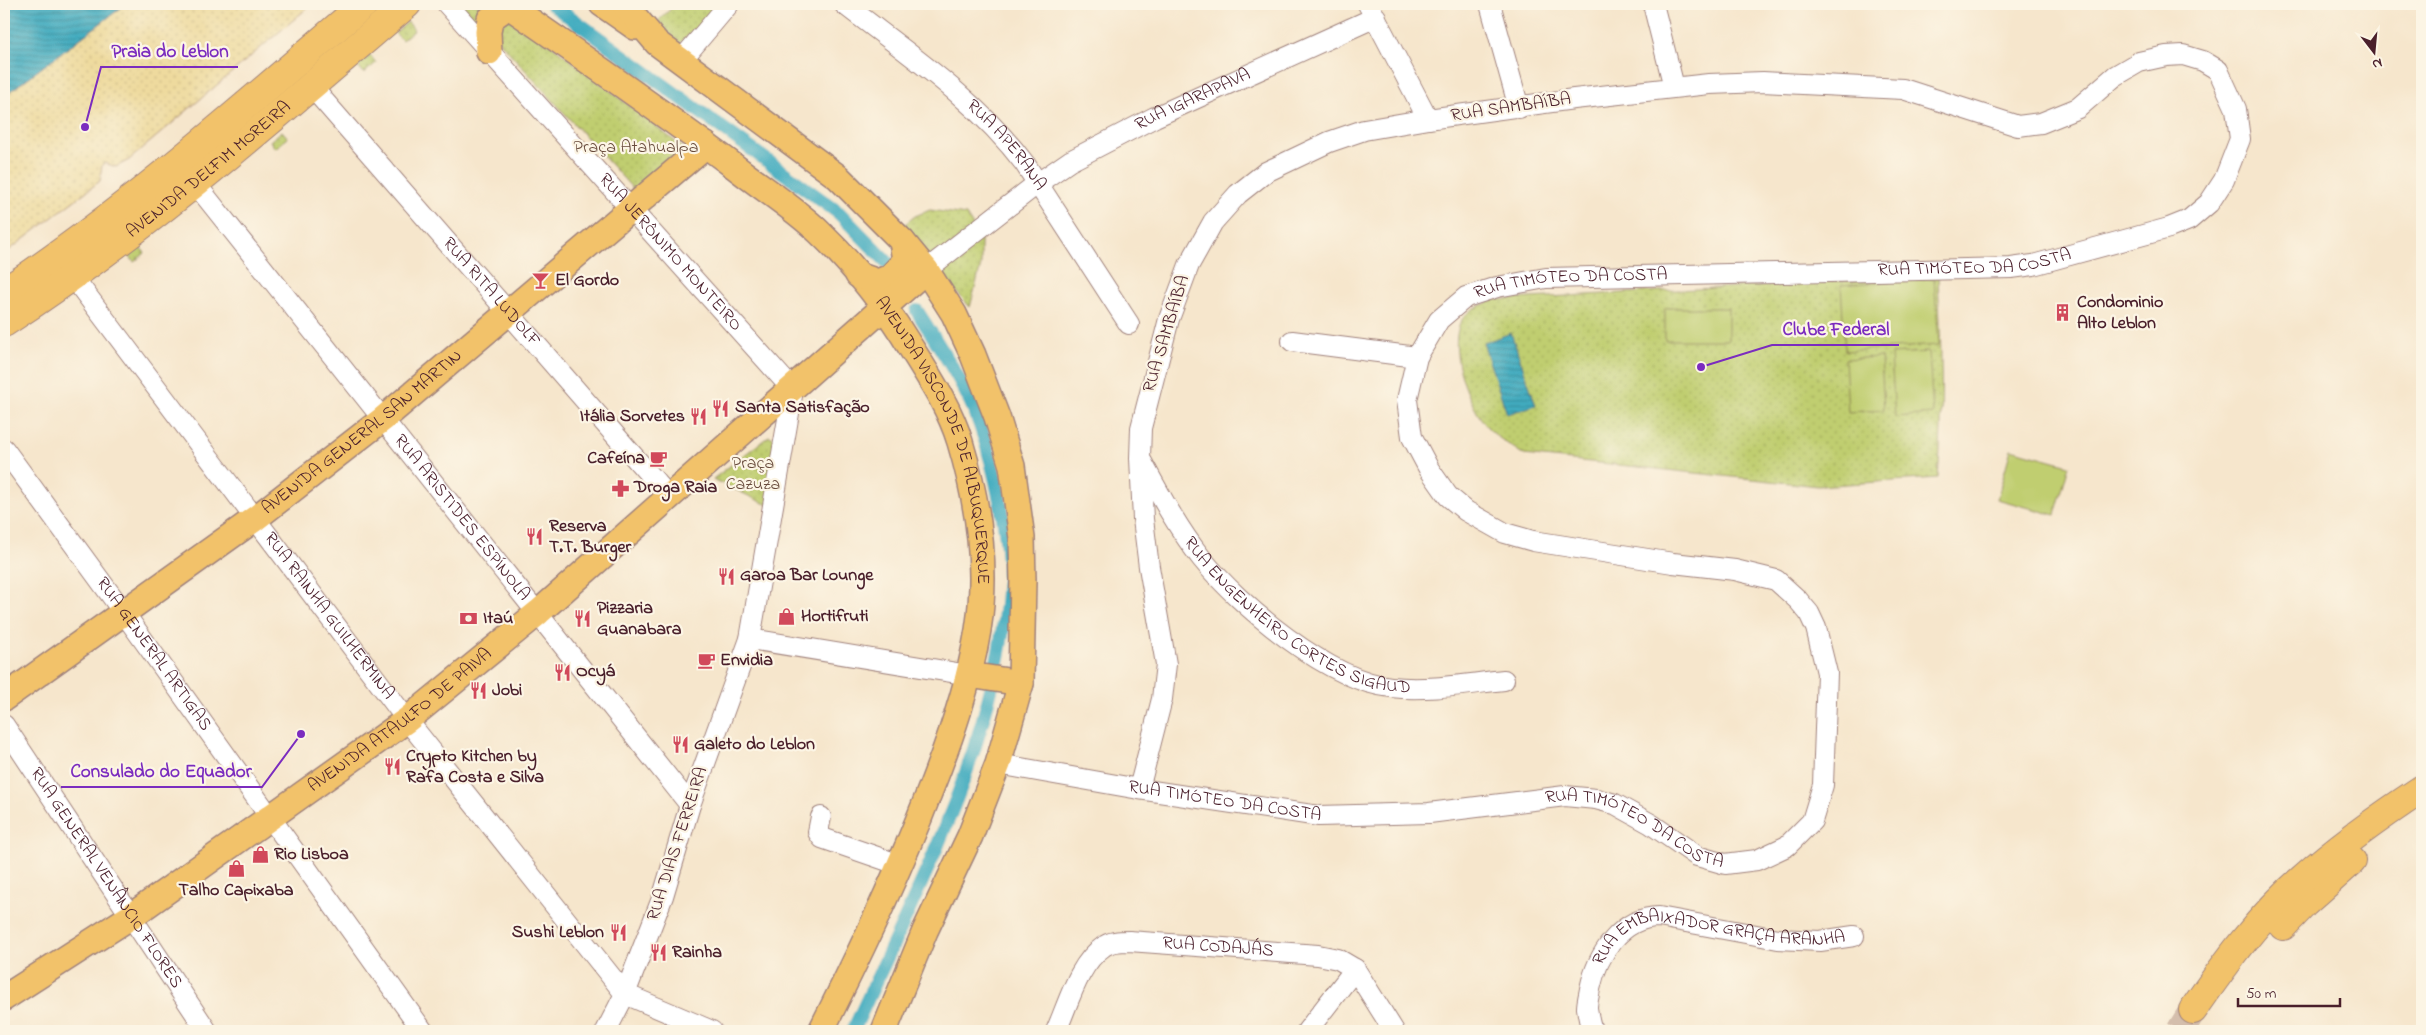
<svg xmlns="http://www.w3.org/2000/svg" width="2426" height="1035" viewBox="0 0 2426 1035" font-family="'Indie Flower',sans-serif">
<style>
.green{fill:url(#green-dots);stroke:#85764e}
.sand{fill:url(#sand-dots);stroke:#9c7c64}
.pitch{fill:#c0ce70;stroke:#85764e}
.water{fill:url(#water-rules);stroke:#456575}
.lines{fill:none;stroke-linecap:round;stroke-linejoin:round}
.canal{stroke:#40abbf;stroke-width:14}
.highway-tunnel{stroke:#d4beac;stroke-width:28;stroke-dasharray:28 14;stroke-linecap:butt}
.minor-casing{stroke:#a0827c;stroke-width:22}
.major-casing{stroke:#a0827c;stroke-width:28}
.highway-casing{stroke:#a0827c;stroke-width:30}
.minor{stroke:#fff;stroke-width:20}
.major{stroke:#f2c26a;stroke-width:25}
.highway{stroke:#f2c26a;stroke-width:28}
.labels{text-anchor:middle;dominant-baseline:central;stroke-width:4.5;stroke-linejoin:round;paint-order:stroke}
.street-label{font-size:18px;fill:#4a1f2b;stroke:#fcf5e5}
.park-label{font-size:18px;fill:#684b3c;stroke:#fcf5e5}
.poi-label{font-size:18px;font-weight:bold;fill:#4a1f2b;stroke:#fcf5e5;text-anchor:start}
.leader{fill:none;stroke:#7b2cbf;stroke-width:2}
.callout-dot{fill:#7b2cbf;stroke:#fcf5e5;stroke-width:2}
.callout-label{font-size:19px;text-anchor:middle;font-weight:bold;fill:#7b2cbf;stroke:#fcf5e5;stroke-width:4.5;stroke-linejoin:round;paint-order:stroke}
</style>
<defs>
<pattern id="green-dots" width="8" height="8" patternUnits="userSpaceOnUse" patternTransform="scale(1.25)"><rect width="8" height="8" fill="#c0ce70"/><path d="M2 2h.1M6 6h.1" fill="none" stroke="#a6b061" stroke-width="1.8" stroke-linecap="round"/></pattern>
<pattern id="sand-dots" width="8" height="8" patternUnits="userSpaceOnUse" patternTransform="scale(1.25)"><rect width="8" height="8" fill="#eeda9e"/><path d="M2 2h.1M6 6h.1" fill="none" stroke="#cebb88" stroke-width="1.8" stroke-linecap="round"/></pattern>
<pattern id="water-rules" width="6" height="5" patternUnits="userSpaceOnUse" patternTransform="scale(1.25)"><rect width="6" height="5" fill="#40abbf"/><path d="M0 2.5h6" fill="none" stroke="#388b9b"/></pattern>
</defs>
<rect width="100%" height="100%" fill="#fcf5e5"/>
<filter id="ink" filterUnits="userSpaceOnUse"><feTurbulence type="fractalNoise" baseFrequency=".02" numOctaves="2"/><feDisplacementMap in="SourceGraphic" scale="10" xChannelSelector="R" yChannelSelector="G"/><feConvolveMatrix kernelMatrix="1 2 1 2 8 2 1 2 1" color-interpolation-filters="sRGB"/></filter>
<filter id="wash" filterUnits="userSpaceOnUse"><feTurbulence type="fractalNoise" baseFrequency=".0096" numOctaves="4" result="noise"/><feDisplacementMap in="SourceGraphic" scale="20" xChannelSelector="R" yChannelSelector="G"/><feGaussianBlur stdDeviation="1.12" result="paint"/><feColorMatrix in="noise" values="0 0 0 0 0 0 0 0 0 0 0 0 0 0 0 0 0 1.4 0 .05"/><feComposite in="paint" operator="in"/></filter>
<g filter="url(#wash)">
<rect width="100%" height="100%" fill="#f6e6cc"/>
<!-- green -->
<path class="green" d="M461,4H491L479,17L476,23Z
M676,4H722L679,44L658,21Z
M506,20H519L685,149L634,190L498,40L497,30Z
M408,22L414,30L402,40L395,33Z
M370,55L376,63L364,73L358,66Z
M282,131L288,138L275,148L270,141Z
M930,210L966,215L981,239V265L970,307L900,228L915,216Z
M139,246L145,253L134,262L128,254Z
M1938,276C1941,344 1944,411 1938,478L1818,486L1524,455C1513,447 1500,440 1490,430C1469,409 1439,335 1469,312C1475,307 1485,304 1493,300Z
M769,436L774,438L777,443L772,507L713,479Z"/>
<!-- sand -->
<path class="sand" d="M126,4H312L129,160L116,167L105,163L102,165L100,181L4,254V96Z"/>
<!-- pitch -->
<path class="pitch" d="M1934,278L1939,345L1845,351L1841,285Z
M1665,308H1728V340H1665Z
M1929,352L1933,414L1895,417L1891,354Z
M1881,357L1884,410L1848,412L1845,359Z
M2011,449L2069,465L2055,515L1997,499Z"/>
<!-- water -->
<path class="water" d="M4,4H126L4,96Z
M1511,333L1536,405L1507,414L1483,343Z"/>
<g class="lines">
<!-- canal -->
<path class="canal" d="M552,4L839,213L890,265
M853,1031C918,887 998,742 1008,581C1010,537 995,467 980,425C966,385 939,346 917,311"/>
</g>
</g>
<g filter="url(#ink)">
<g class="lines">
<!-- highway-tunnel -->
<path class="highway-tunnel" d="M2180,1031L2193,1010"/>
<defs>
<g id="minor">
<path id="s1" d="M447,4L793,390L750,639L690,805L663,896L625,994L606,1031"/>
<path id="s2" d="M844,4C907,53 976,99 1025,164L1129,324"/>
<path d="M1368,4L1428,119"/>
<path d="M1490,4L1519,108"/>
<path d="M1653,4L1674,87"/>
<path d="M680,62L729,4"/>
<path id="s3" d="M311,86L670,498"/>
<path id="s4" d="M195,183L690,805"/>
<path id="s5" d="M926,270L1038,183L1070,161L1155,117L1376,17"/>
<path id="s6" d="M73,277L407,720L625,994L712,1031"/>
<path d="M1292,341L1417,357"/>
<path id="s7" d="M4,449L124,613L423,1031"/>
<path id="s8" d="M1142,462C1160,495 1178,529 1202,559C1240,606 1329,681 1391,687C1428,691 1467,684 1504,680"/>
<path d="M750,639L969,675"/>
<path id="s9" d="M4,725L207,1031"/>
<path id="s10" d="M998,764L1139,789L1319,816L1429,813L1565,796L1596,799L1615,804L1651,824L1697,856L1725,864L1757,860L1787,846L1812,821L1823,785L1827,673L1816,628L1809,613L1798,600L1776,580L1735,570L1673,563L1533,541L1505,533L1466,511L1448,496L1429,469L1412,437L1407,400L1417,357L1439,320L1466,297L1497,287L1546,278L2011,268L2033,265L2169,228L2189,220L2209,203L2224,180L2240,139L2236,109L2218,70L2203,61L2183,55L2166,56L2139,62L2115,76L2078,108L2041,123L2018,126L1903,89L1763,82L1709,84L1574,99L1428,119L1364,130L1329,142L1266,172L1238,194L1213,222L1189,265L1169,319L1141,428L1140,458L1143,519L1149,567L1166,664L1162,699L1139,789"/>
<path d="M821,817L818,832L822,838L900,865"/>
<path id="s11" d="M1056,1031C1068,1005 1078,964 1103,947C1110,941 1120,941 1129,941L1318,955L1338,959L1355,969L1394,1031"/>
<path d="M1307,1031L1355,969"/>
<path id="s12" d="M1592,1031C1590,1024 1588,1016 1587,1008C1587,1002 1589,995 1590,989C1597,955 1621,917 1659,917L1778,939L1820,941L1854,936"/>
</g>
<g id="major">
<path id="s13" d="M506,4C583,57 659,110 734,166C762,188 794,208 819,232C856,267 887,308 913,351C931,380 950,409 960,442C978,502 988,568 978,630C969,685 951,737 931,788C899,872 861,951 821,1031"/>
<path d="M602,4L635,27"/>
<path d="M624,4L657,43L838,177L902,241L926,270L954,314L973,355L997,417L1012,466L1022,538L1023,580L1021,683L998,764L970,836L925,931L884,1031"/>
<path d="M489,52L488,32L490,19L504,9L511,7"/>
<path d="M858,275L878,282L890,277L905,261L902,241"/>
<path d="M969,675L1021,683"/>
<path id="s14" d="M4,698L256,518L383,419L706,145"/>
<path id="s15" d="M4,998L130,917L407,720L539,612L926,270"/>
</g>
<g id="highway">
<path d="M4,292C132,207 247,104 364,4"/>
<path id="s16" d="M4,323C148,230 277,115 407,4"/>
<path d="M2283,926L2305,903L2352,861"/>
<path d="M2193,1010C2225,964 2260,915 2303,878C2340,845 2381,816 2422,789"/>
</g>
</defs>
<!-- minor casing -->
<use href="#minor" class="minor-casing"/>
<!-- major casing -->
<use href="#major" class="major-casing"/>
<!-- highway casing -->
<use href="#highway" class="highway-casing"/>
<!-- minor -->
<use href="#minor" class="minor"/>
<!-- major -->
<use href="#major" class="major"/>
<!-- highway -->
<use href="#highway" class="highway"/>
</g>
</g>
<!-- icons -->
<defs>
<symbol id="bar-bare" viewBox="-9 -9 18 18"><path d="M-6-5H6L.8 .8V4.5H3.5V6h-7V4.5H-.8V.8Z" fill="#d1495b" stroke="#fcf5e5" stroke-width="2.5" paint-order="stroke"/></symbol>
<symbol id="building-bare" viewBox="-9 -9 18 18"><path d="M-4-6H4V6H1V3H-1V6H-4ZM-2.5-4.3h1.7v1.8h-1.7ZM.8-4.3h1.7v1.8H.8ZM-2.5-1h1.7V.8h-1.7ZM.8-1h1.7V.8H.8Z" fill="#d1495b" stroke="#fcf5e5" stroke-width="2.5" paint-order="stroke"/></symbol>
<symbol id="restaurant-bare" viewBox="-9 -9 18 18"><path d="M-5-6h1v4h1v-4h1v4h1v-4h1v5L-1.5 .5V6h-2V.5L-5-1ZM5-6V6H3V1.5H1.5Q1.5-4 5-6Z" fill="#d1495b" stroke="#fcf5e5" stroke-width="2.5" paint-order="stroke"/></symbol>
<symbol id="cafe-bare" viewBox="-9 -9 18 18"><path d="M-5.5-4.5H6V0H3Q3 3.5 0 3.5H-2.5Q-5.5 3.5-5.5 0ZM3-3.2v2h1.7v-2ZM-6 4.5H4V6H-6Z" fill="#d1495b" stroke="#fcf5e5" stroke-width="2.5" paint-order="stroke"/></symbol>
<symbol id="pharmacy-bare" viewBox="-9 -9 18 18"><path d="M-2-6h4v4h4v4h-4v4h-4v-4h-4v-4h4Z" fill="#d1495b" stroke="#fcf5e5" stroke-width="2.5" paint-order="stroke"/></symbol>
<symbol id="shop-bare" viewBox="-9 -9 18 18"><path d="M-5-2.5h2.3a2.7 3.5 0 0 1 5.4 0H5L5.5 6h-11ZM-1.5-2.5h3a1.5 2.3 0 0 0-3 0Z" fill="#d1495b" stroke="#fcf5e5" stroke-width="2.5" paint-order="stroke"/></symbol>
<symbol id="bank-bare" viewBox="-9 -9 18 18"><path d="M-6-4H6V4H-6ZM0-2.3a2.3 2.3 0 1 0 0 4.6a2.3 2.3 0 1 0 0-4.6Z" fill="#d1495b" stroke="#fcf5e5" stroke-width="2.5" paint-order="stroke"/></symbol>
</defs>
<g fill-rule="evenodd">
<use href="#bar-bare" x="528" y="268" width="25" height="25"/>
<use href="#building-bare" x="2050" y="300" width="25" height="25"/>
<use href="#restaurant-bare" x="708" y="396" width="25" height="25"/>
<use href="#restaurant-bare" x="686" y="404" width="25" height="25"/>
<use href="#cafe-bare" x="646" y="446" width="25" height="25"/>
<use href="#pharmacy-bare" x="608" y="476" width="25" height="25"/>
<use href="#restaurant-bare" x="522" y="524" width="25" height="25"/>
<use href="#restaurant-bare" x="714" y="564" width="25" height="25"/>
<use href="#shop-bare" x="774" y="604" width="25" height="25"/>
<use href="#bank-bare" x="456" y="606" width="25" height="25"/>
<use href="#restaurant-bare" x="570" y="606" width="25" height="25"/>
<use href="#cafe-bare" x="694" y="648" width="25" height="25"/>
<use href="#restaurant-bare" x="550" y="660" width="25" height="25"/>
<use href="#restaurant-bare" x="466" y="678" width="25" height="25"/>
<use href="#restaurant-bare" x="668" y="732" width="25" height="25"/>
<use href="#restaurant-bare" x="380" y="754" width="25" height="25"/>
<use href="#shop-bare" x="248" y="842" width="25" height="25"/>
<use href="#shop-bare" x="224" y="856" width="25" height="25"/>
<use href="#restaurant-bare" x="606" y="920" width="25" height="25"/>
<use href="#restaurant-bare" x="646" y="940" width="25" height="25"/>
</g>
<g class="labels">
<!-- street labels -->
<g class="street-label">
<text stroke="none"><textPath href="#s5" startOffset="318">RUA IGARAPAVA</textPath></text>
<text transform="translate(1511 108) rotate(-8)">RUA SAMBAÍBA</text>
<text stroke="none"><textPath href="#s2" startOffset="216">RUA APERANA</textPath></text>
<text stroke="none"><textPath href="#s16" startOffset="256">AVENIDA DELFIM MOREIRA</textPath></text>
<text stroke="none"><textPath href="#s1" startOffset="334">RUA JERÔNIMO MONTEIRO</textPath></text>
<text stroke="none"><textPath href="#s10" startOffset="2194">RUA TIMÓTEO DA COSTA</textPath></text>
<text stroke="none"><textPath href="#s10" startOffset="1789">RUA TIMÓTEO DA COSTA</textPath></text>
<text stroke="none"><textPath href="#s3" startOffset="274">RUA RITA LUDOLF</textPath></text>
<text transform="translate(1167 334) rotate(-73)">RUA SAMBAÍBA</text>
<text stroke="none"><textPath href="#s14" startOffset="446">AVENIDA GENERAL SAN MARTIN</textPath></text>
<text stroke="none"><textPath href="#s13" startOffset="632">AVENIDA VISCONDE DE ALBUQUERQUE</textPath></text>
<text stroke="none"><textPath href="#s4" startOffset="428">RUA ARISTIDES ESPÍNOLA</textPath></text>
<text stroke="none"><textPath href="#s8" startOffset="228">RUA ENGENHEIRO CORTES SIGAUD</textPath></text>
<text stroke="none"><textPath href="#s6" startOffset="425">RUA RAINHA GUILHERMINA</textPath></text>
<text stroke="none"><textPath href="#s7" startOffset="254">RUA GENERAL ARTIGAS</textPath></text>
<text stroke="none"><textPath href="#s15" startOffset="484">AVENIDA ATAULFO DE PAIVA</textPath></text>
<text stroke="none"><textPath href="#s10" startOffset="230">RUA TIMÓTEO DA COSTA</textPath></text>
<text stroke="none"><textPath href="#s10" startOffset="650">RUA TIMÓTEO DA COSTA</textPath></text>
<text transform="translate(678 844) rotate(-72)">RUA DIAS FERREIRA</text>
<text stroke="none"><textPath href="#s9" startOffset="184">RUA GENERAL VENÂNCIO FLORES</textPath></text>
<text stroke="none"><textPath href="#s11" startOffset="214">RUA CODAJÁS</textPath></text>
<text stroke="none"><textPath href="#s12" startOffset="204">RUA EMBAIXADOR GRAÇA ARANHA</textPath></text>
</g>
<!-- park labels -->
<g class="park-label">
<text x="636" y="148">Praça Atahualpa</text>
<text x="753" y="464">Praça<tspan x="753" dy="21">Cazuza</tspan></text>
</g>
<!-- poi labels -->
<g class="poi-label">
<text x="555" y="281">El Gordo</text>
<text x="2077" y="303">Condominio<tspan x="2077" dy="21">Alto Leblon</tspan></text>
<text x="735" y="408">Santa Satisfação</text>
<text x="685" y="417" text-anchor="end">Itália Sorvetes</text>
<text x="645" y="459" text-anchor="end">Cafeína</text>
<text x="634" y="488">Droga Raia</text>
<text x="549" y="527">Reserva<tspan x="549" dy="21">T.T. Burger</tspan></text>
<text x="740" y="576">Garoa Bar Lounge</text>
<text x="597" y="609">Pizzaria<tspan x="597" dy="21">Guanabara</tspan></text>
<text x="801" y="617">Hortifruti</text>
<text x="483" y="619">Itaú</text>
<text x="720" y="661">Envidia</text>
<text x="576" y="672">Ocyá</text>
<text x="492" y="691">Jobi</text>
<text x="694" y="745">Galeto do Leblon</text>
<text x="406" y="757">Crypto Kitchen by<tspan x="406" dy="21">Rafa Costa e Silva</tspan></text>
<text x="274" y="855">Rio Lisboa</text>
<text x="236" y="891" text-anchor="middle">Talho Capixaba</text>
<text x="604" y="933" text-anchor="end">Sushi Leblon</text>
<text x="672" y="953">Rainha</text>
</g>
</g>
<!-- callouts -->
<path class="leader" d="M85 127L101 67H238M1701 367L1772 345H1899M301 734L262 787H61"/>
<g class="callout-dot">
<circle cx="85" cy="127" r="5"/>
<circle cx="1701" cy="367" r="5"/>
<circle cx="301" cy="734" r="5"/>
</g>
<g class="callout-label">
<text x="170" y="57">Praia do Leblon</text>
<text x="1836" y="335">Clube Federal</text>
<text x="161" y="777">Consulado do Equador</text>
</g>
<!-- margin -->
<rect width="2426" height="1035" fill="none" stroke="#fcf5e5" stroke-width="20"/>
<!-- north arrow -->
<g transform="translate(2374 52) rotate(164)" stroke="#fcf5e5" stroke-width="4" paint-order="stroke">
<path d="M0-4L9 19L0 12L-9 19Z" fill="#4a1f2b"/>
<text y="-8" font-size="14" font-weight="bold" text-anchor="middle" fill="#4a1f2b">N</text>
</g>
<!-- scale -->
<path d="M2238 998v8h102v-8" fill="none" stroke="#4a1f2b" stroke-width="2.5"/>
<text x="2246" y="998" font-size="15" fill="#4a1f2b" stroke="#fcf5e5" stroke-width="4" paint-order="stroke">50 m</text>
</svg>
